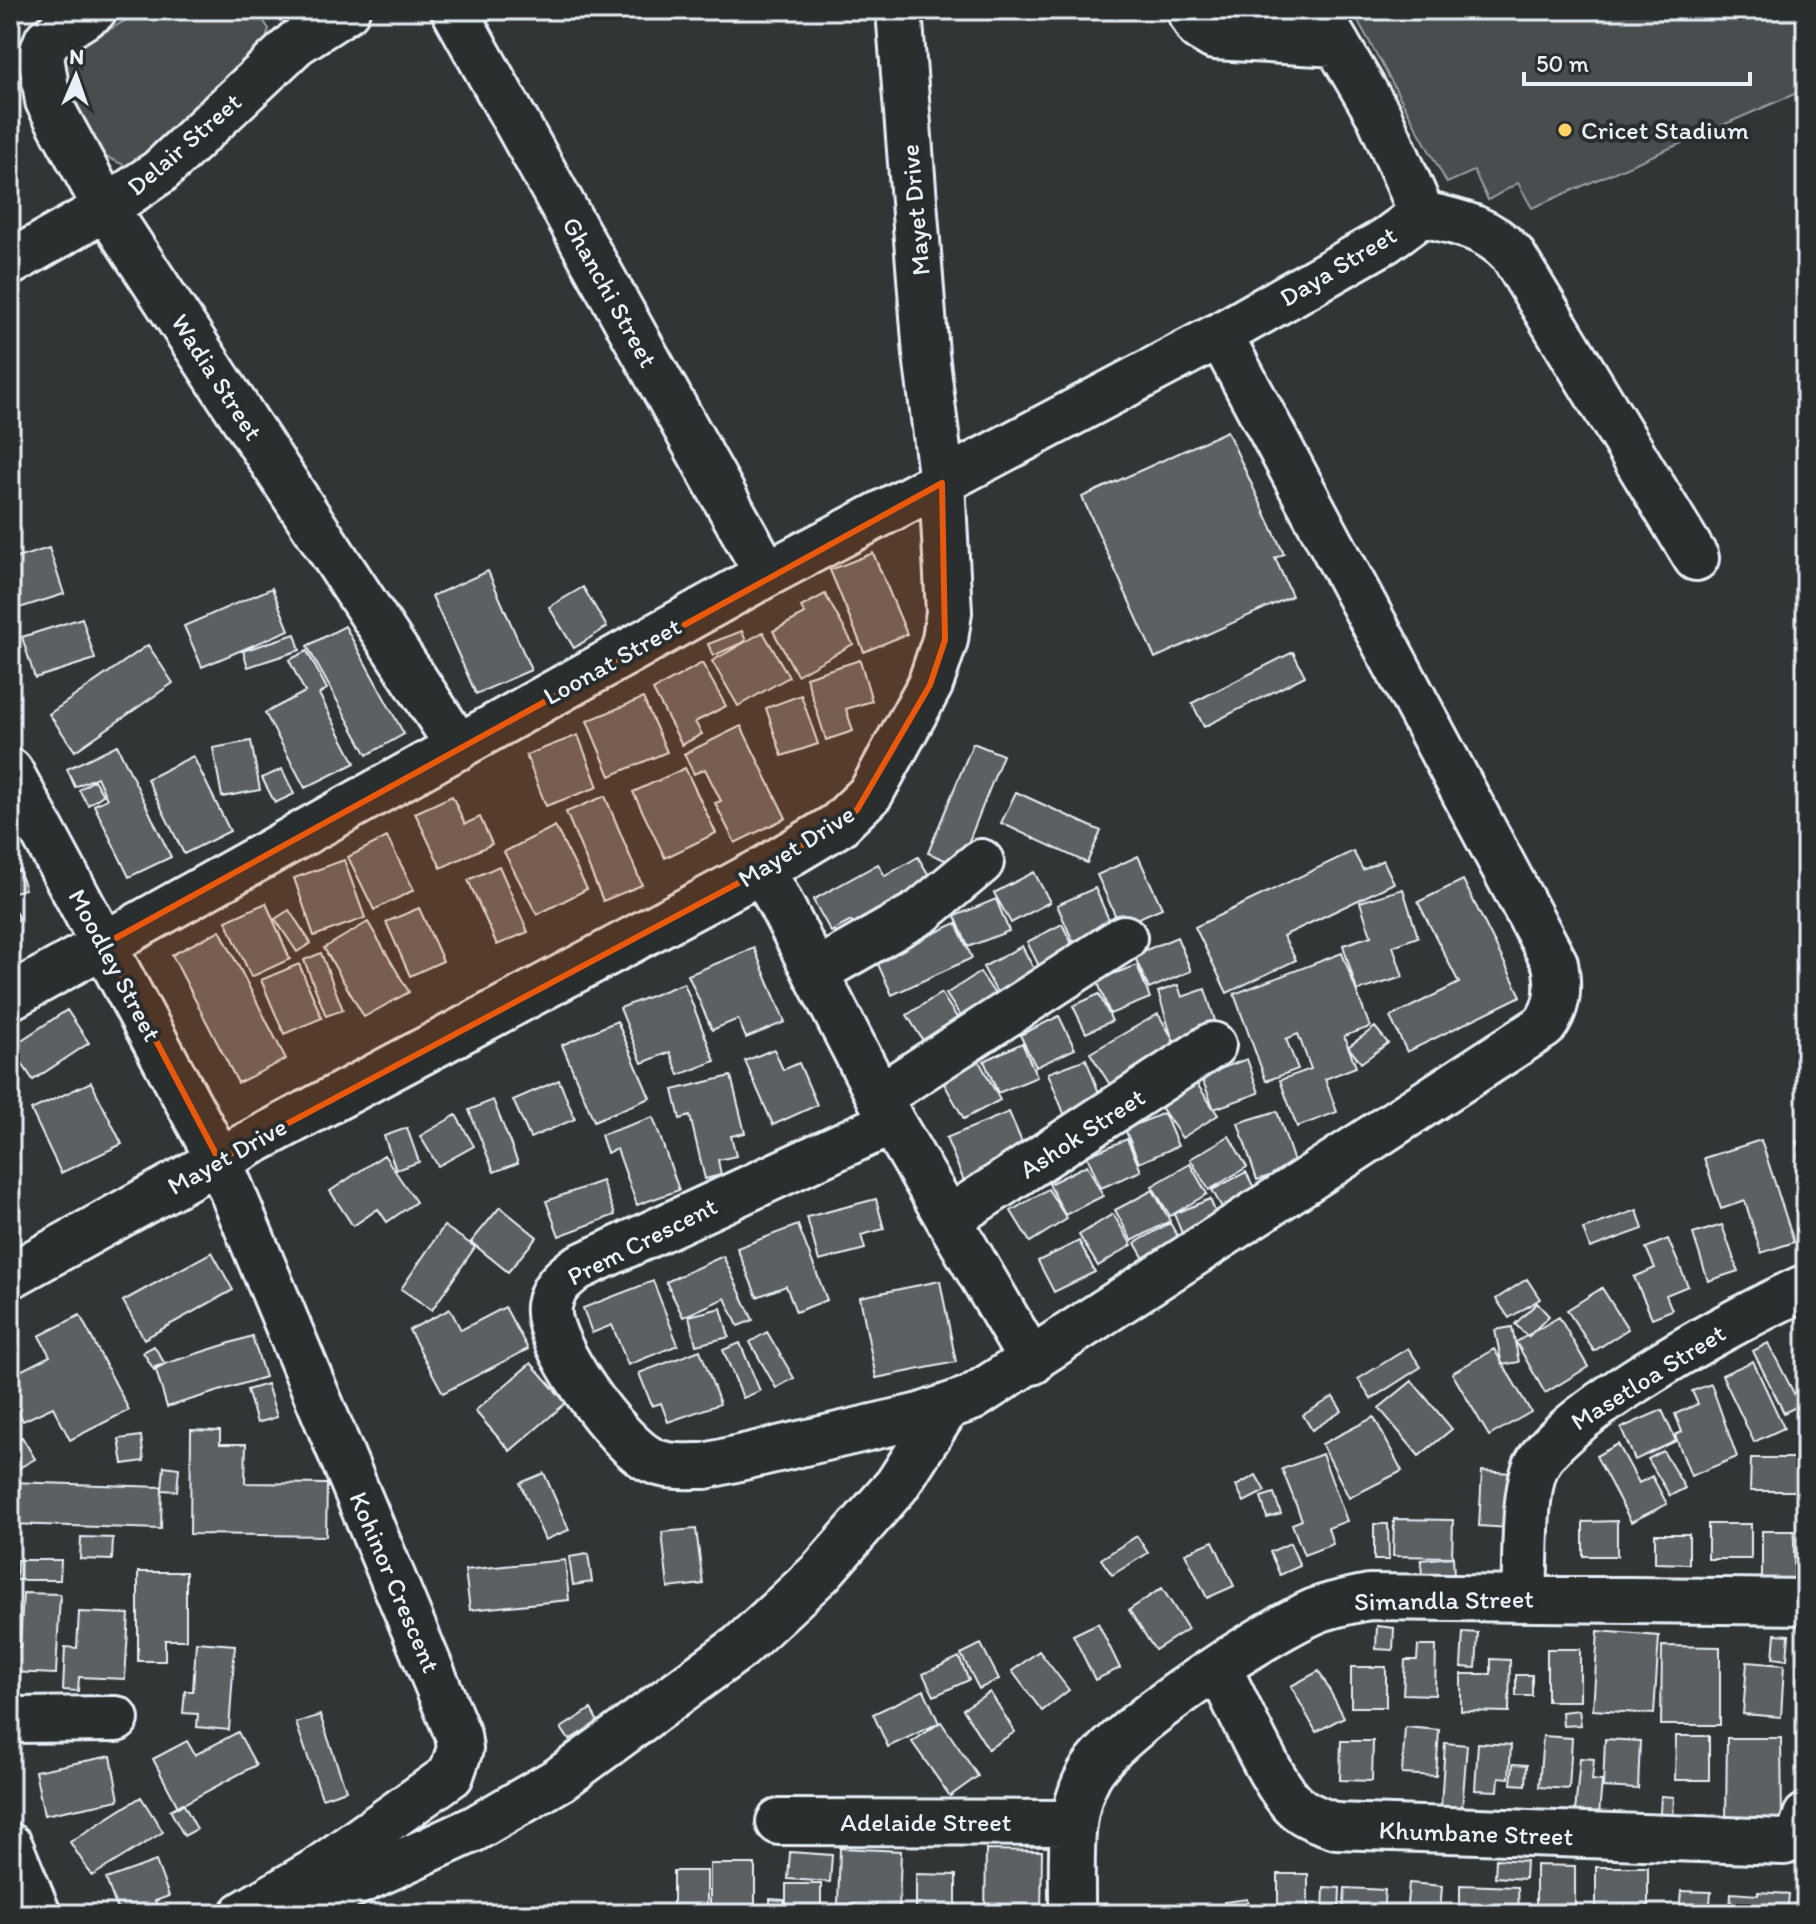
<svg xmlns="http://www.w3.org/2000/svg" width="1816" height="1924" viewBox="0 0 1816 1924" font-family="Itim,sans-serif">
<style>
.green{fill:#494d4f;stroke:#989fa4;stroke-width:2}
.building{fill:#5c6063;stroke:#e8f1f8;stroke-width:2}
.lines{fill:none;stroke-linecap:round;stroke-linejoin:round}
.minor-casing{stroke:#e8f1f8;stroke-width:50}
.minor{stroke:#2a2d2e;stroke-width:44}
.marked{fill:#e8590c;fill-opacity:0.2;stroke:#e8590c;stroke-width:6;stroke-linejoin:round}
.poi-dot{fill:#ffd166;stroke:#2a2d2e;stroke-width:3}
.labels{text-anchor:middle;dominant-baseline:central;stroke-width:8;stroke-linejoin:round;paint-order:stroke}
.poi-label{font-size:26px;fill:#e8f1f8;stroke:#2a2d2e;text-anchor:start}
.street-label{font-size:26px;fill:#e8f1f8;stroke:#2a2d2e}
</style>
<rect width="100%" height="100%" fill="#323536"/>
<filter id="ink" filterUnits="userSpaceOnUse"><feTurbulence type="fractalNoise" baseFrequency=".0125" numOctaves="2"/><feDisplacementMap in="SourceGraphic" scale="16" xChannelSelector="R" yChannelSelector="G"/><feConvolveMatrix kernelMatrix="1 2 1 2 8 2 1 2 1" color-interpolation-filters="sRGB"/></filter>
<g filter="url(#ink)">
<!-- green -->
<path class="green" d="M144,10H256L269,29L261,57L141,163L126,166L102,155L62,79L61,64L68,53Z
M1352,10H1806V89L1532,208L1518,183L1488,200L1474,171L1447,183Z"/>
<!-- building -->
<path class="building" d="M1227,431L1284,554L1275,558L1292,596L1155,658L1082,497Z
M49,548L64,594L10,611V560Z
M873,553L907,634L864,652L830,570Z
M488,571L531,670L476,694L432,596Z
M583,587L607,627L574,648L549,607Z
M272,588L289,630L202,667L184,626Z
M825,594L853,644L797,675L773,631L805,614L801,607Z
M82,618L95,659L35,678L22,637Z
M345,626L404,734L367,755L307,646Z
M742,631L746,641L713,656L708,644Z
M763,632L789,677L738,706L712,661Z
M295,634L300,650L248,667L243,651Z
M148,645L173,683L75,751L49,714Z
M307,651L327,689L319,694L355,763L305,788L265,713L305,692L289,660Z
M1293,652L1305,676L1204,727L1192,703Z
M860,660L872,701L846,709L853,731L826,740L806,677Z
M702,663L726,706L695,722L702,734L682,745L653,690Z
M801,695L818,744L782,756L766,708Z
M643,698L667,752L610,776L587,721Z
M741,726L786,818L735,843L715,803L721,801L705,769L694,774L684,754Z
M578,735L598,787L546,806L526,755Z
M251,741L260,790L222,797L213,748Z
M973,743L1003,755L959,866L928,853Z
M117,745L171,857L129,877L94,805L107,799L97,777L75,787L67,769Z
M193,756L230,831L184,854L147,779Z
M685,768L716,833L665,858L633,792Z
M282,769L294,794L275,803L262,778Z
M94,780L103,795L88,805L79,790Z
M1016,792L1101,831L1087,863L1001,823Z
M452,796L465,824L480,817L492,844L441,868L415,813Z
M605,796L642,885L603,901L566,812Z
M555,826L587,889L537,915L504,852Z
M387,837L414,890L374,910L348,857Z
M1353,851L1363,870L1383,860L1394,883L1283,936L1296,960L1227,993L1195,927Z
M1138,856L1162,908L1120,926L1097,875Z
M918,857L936,887L857,931L851,921L831,932L813,900L878,864L885,876Z
M344,860L365,918L314,936L294,878Z
M499,866L528,932L497,945L468,880Z
M19,870L25,889L10,893V873Z
M1034,872L1050,902L1011,923L994,893Z
M1463,880L1521,996L1407,1052L1390,1017L1459,983L1418,902Z
M1095,888L1117,938L1079,955L1057,905Z
M1403,889L1418,937L1393,946L1403,977L1357,991L1343,945L1371,936L1360,902Z
M996,899L1009,931L968,947L955,916Z
M10,901L19,919L10,924Z
M266,903L290,959L251,977L226,921Z
M419,908L443,961L410,976L386,922Z
M289,910L311,943L297,952L275,919Z
M368,922L409,992L364,1017L324,948Z
M956,923L972,958L892,995L876,960Z
M1062,924L1076,952L1041,970L1027,942Z
M220,930L286,1059L238,1083L172,955Z
M1177,937L1191,971L1149,989L1134,955Z
M1022,946L1039,979L1001,1000L983,967Z
M754,948L785,1022L746,1038L738,1019L712,1030L688,975Z
M321,953L343,1010L326,1016L304,960Z
M1342,953L1370,1027L1344,1036L1356,1067L1325,1079L1337,1112L1297,1127L1280,1080L1311,1069L1298,1034L1286,1039L1298,1069L1266,1081L1234,994Z
M299,964L322,1018L284,1034L261,980Z
M1137,965L1150,998L1110,1014L1097,980Z
M980,972L1001,1003L967,1026L946,994Z
M684,983L715,1061L679,1075L670,1052L642,1063L620,1008Z
M1178,985L1182,997L1205,989L1217,1027L1173,1041L1158,992Z
M941,993L964,1028L929,1050L907,1015Z
M1099,994L1112,1021L1086,1033L1073,1006Z
M67,1010L89,1043L33,1080L11,1047Z
M1158,1014L1178,1047L1112,1088L1090,1053Z
M1059,1016L1075,1049L1036,1067L1020,1035Z
M617,1021L650,1098L594,1121L562,1045Z
M1375,1027L1388,1043L1361,1063L1348,1047Z
M1022,1043L1037,1077L998,1093L984,1061Z
M774,1049L783,1070L799,1063L817,1105L773,1125L745,1061Z
M1086,1059L1102,1101L1065,1116L1048,1073Z
M1247,1059L1259,1093L1214,1109L1201,1076Z
M979,1061L1000,1100L964,1119L942,1080Z
M731,1076L745,1133L731,1136L736,1156L718,1160L721,1175L705,1179L690,1116L680,1119L673,1090Z
M559,1080L575,1119L530,1138L513,1100Z
M1195,1081L1218,1115L1182,1138L1159,1104Z
M91,1082L122,1144L61,1173L31,1110Z
M493,1100L518,1163L494,1172L469,1110Z
M1277,1111L1296,1168L1257,1180L1238,1123Z
M1009,1112L1027,1154L969,1193L946,1138Z
M1164,1113L1178,1146L1139,1163L1125,1129Z
M456,1115L474,1146L438,1166L420,1136Z
M653,1117L679,1190L637,1205L617,1149L607,1153L601,1135Z
M407,1128L419,1162L396,1170L384,1136Z
M1229,1136L1247,1167L1209,1190L1190,1159Z
M1127,1139L1141,1171L1101,1188L1087,1156Z
M1761,1140L1794,1242L1761,1253L1745,1201L1721,1209L1704,1158Z
M1806,1140V1157L1799,1158L1796,1142Z
M384,1155L416,1202L387,1222L378,1209L353,1226L330,1191Z
M1190,1164L1207,1194L1170,1216L1152,1186Z
M1087,1165L1103,1196L1065,1215L1049,1184Z
M1246,1172L1257,1194L1224,1211L1212,1190Z
M602,1181L615,1215L559,1236L546,1201Z
M1048,1189L1067,1219L1030,1242L1011,1211Z
M1153,1190L1170,1221L1132,1241L1115,1210Z
M876,1199L884,1229L861,1235L865,1249L819,1261L807,1217Z
M1210,1199L1219,1221L1183,1236L1174,1214Z
M500,1207L537,1237L508,1272L471,1242Z
M1637,1210L1643,1229L1590,1248L1583,1229Z
M1113,1214L1132,1245L1098,1266L1079,1235Z
M1170,1223L1182,1244L1147,1264L1135,1243Z
M798,1225L827,1300L796,1312L786,1286L757,1297L737,1248Z
M1722,1225L1738,1271L1708,1281L1693,1234Z
M444,1226L475,1247L432,1310L401,1289Z
M1668,1239L1688,1286L1666,1295L1672,1310L1652,1318L1634,1277L1655,1268L1646,1248Z
M1079,1241L1095,1272L1054,1292L1038,1261Z
M212,1252L233,1290L144,1339L123,1301Z
M723,1256L753,1320L738,1326L725,1298L683,1317L666,1282Z
M1527,1279L1540,1299L1509,1318L1496,1299Z
M653,1281L678,1345L628,1365L612,1325L592,1333L583,1308Z
M940,1281L956,1362L876,1378L860,1297Z
M1602,1288L1628,1329L1594,1351L1567,1310Z
M1537,1303L1549,1316L1528,1337L1515,1324Z
M505,1307L528,1349L443,1393L409,1330L450,1309L461,1330Z
M721,1308L729,1337L696,1345L689,1316Z
M80,1315L129,1410L70,1440L53,1407L23,1421L10,1395V1376L50,1356L39,1336Z
M1559,1317L1588,1367L1545,1393L1516,1342Z
M1512,1327L1519,1362L1502,1365L1495,1330Z
M767,1332L794,1378L776,1388L750,1342Z
M252,1336L265,1377L167,1407L155,1367Z
M740,1343L760,1391L743,1398L723,1350Z
M1768,1343L1800,1405L1784,1413L1753,1351Z
M154,1346L165,1364L154,1370L143,1352Z
M1408,1348L1421,1367L1371,1399L1358,1379Z
M1494,1349L1531,1412L1489,1436L1452,1373Z
M700,1350L720,1404L668,1422L661,1403L652,1406L639,1373Z
M1753,1361L1784,1428L1754,1442L1722,1375Z
M531,1363L566,1403L510,1451L475,1411Z
M1412,1381L1452,1429L1419,1456L1379,1408Z
M267,1384L277,1417L257,1423L247,1390Z
M1711,1384L1737,1457L1691,1476L1675,1435L1682,1432L1675,1414L1698,1404L1692,1391Z
M1333,1397L1342,1411L1312,1430L1303,1415Z
M1662,1410L1676,1441L1635,1460L1621,1428Z
M1374,1417L1402,1471L1349,1498L1322,1444Z
M191,1430L220,1431V1444H246L245,1483L327,1484L326,1536L190,1534Z
M141,1436L144,1461L123,1464L119,1439Z
M22,1437L35,1459L10,1473V1443Z
M1618,1444L1639,1483L1652,1476L1667,1504L1631,1522L1596,1456Z
M1663,1451L1685,1488L1670,1496L1648,1459Z
M1322,1454L1347,1521L1328,1528L1333,1544L1304,1555L1292,1524L1302,1520L1282,1469Z
M1751,1458H1799V1491H1750Z
M164,1466L179,1468L177,1491L162,1490Z
M1482,1471L1512,1473L1509,1528L1479,1526Z
M544,1473L569,1530L545,1540L520,1483Z
M1256,1475L1265,1491L1244,1502L1236,1486Z
M10,1482L162,1487L161,1529L10,1524Z
M1274,1493L1281,1514L1267,1518L1261,1497Z
M1394,1519L1453,1520L1452,1557L1393,1556Z
M1617,1521V1556H1583V1522Z
M1374,1524H1388L1389,1560H1374Z
M1708,1524H1751V1559H1708Z
M696,1529L703,1584L668,1588L662,1532Z
M1762,1531H1794V1578H1762Z
M1655,1534H1689V1564L1655,1563Z
M1137,1536L1148,1553L1112,1575L1101,1559Z
M81,1537L113,1538L112,1560L80,1559Z
M1213,1541L1234,1586L1207,1598L1185,1553Z
M1290,1543L1300,1566L1280,1575L1270,1552Z
M588,1554L592,1582L573,1585L569,1557Z
M1453,1557L1454,1575L1422,1578L1421,1560Z
M17,1560H61L60,1580H16Z
M565,1560L569,1600L470,1610L465,1570Z
M138,1572H186V1640H165V1661H138Z
M1162,1588L1188,1629L1155,1650L1129,1610Z
M23,1593L60,1594L56,1674L10,1672V1646L20,1647Z
M79,1612L129,1614L125,1679L79,1677L78,1691L63,1690L65,1647L77,1648Z
M1098,1623L1120,1668L1095,1680L1073,1635Z
M1377,1626L1394,1628L1393,1650L1376,1649Z
M1598,1631L1659,1636L1654,1714L1593,1710Z
M1463,1632L1478,1633L1476,1668L1461,1667Z
M1775,1634L1789,1635L1787,1660L1773,1658Z
M196,1642L235,1645L229,1730L197,1727L198,1714L183,1713L185,1691H193Z
M981,1644L999,1679L979,1689L961,1654Z
M1418,1646H1436L1435,1695L1403,1694L1405,1660H1417Z
M1662,1646L1720,1647V1725H1661Z
M1547,1649H1580V1701H1547Z
M1039,1651L1069,1690L1042,1711L1012,1671Z
M959,1657L969,1680L934,1696L923,1674Z
M1491,1659L1510,1660L1509,1712L1461,1711V1674H1491Z
M1747,1662L1784,1665L1781,1717L1743,1714Z
M1351,1667H1386V1707H1351Z
M1319,1671L1344,1717L1316,1732L1291,1686Z
M1516,1675H1532V1696H1516Z
M924,1690L939,1723L888,1747L873,1714Z
M990,1692L1015,1732L988,1749L963,1709Z
M591,1709L598,1722L569,1740L561,1728Z
M1579,1710L1581,1725L1563,1726L1562,1712Z
M320,1715L346,1790L322,1798L296,1723Z
M941,1722L978,1776L950,1796L912,1742Z
M1405,1727L1439,1730L1436,1776L1402,1774Z
M238,1732L256,1765L178,1807L153,1759L187,1741L195,1755Z
M1543,1736L1572,1738L1569,1789L1539,1787Z
M1676,1736H1709V1780H1675Z
M1727,1738H1781L1782,1821H1726Z
M1605,1739L1640,1741L1638,1789L1603,1787Z
M1341,1741H1373L1372,1781L1340,1780Z
M1445,1743L1467,1745L1462,1809L1441,1807Z
M1478,1743L1511,1745L1509,1778L1499,1777L1498,1791L1475,1790Z
M111,1756L119,1800L44,1815L35,1771Z
M1580,1758L1594,1759L1592,1780L1602,1781L1599,1815L1575,1813Z
M1513,1764L1527,1765L1526,1785L1511,1784Z
M1661,1796L1674,1797L1673,1815L1660,1814Z
M141,1797L163,1832L92,1876L70,1842Z
M183,1803L197,1829L184,1836L170,1810Z
M840,1848L901,1851L899,1911H888L887,1914H839L855,1913V1904H838Z
M986,1850L1042,1851L1041,1914H985Z
M790,1852L832,1855L830,1882L788,1879Z
M1496,1859L1526,1861L1525,1879L1495,1877Z
M156,1861L169,1896L155,1901L159,1914H119L106,1879Z
M710,1864H755V1912H710Z
M1536,1865L1575,1866V1914H1536Z
M1596,1867H1648V1914H1596Z
M1805,1867L1806,1914H1803L1802,1904Z
M673,1871H707V1908H673Z
M916,1874L956,1875V1914H916Z
M1278,1874H1308V1914H1278Z
M1409,1883L1442,1886L1440,1914H1406Z
M786,1884H821V1914H786Z
M1460,1885L1518,1887L1519,1914H1460Z
M1324,1887L1340,1888L1339,1914H1323Z
M1345,1888L1385,1890L1383,1914H1343Z
M1681,1891L1711,1892L1709,1914H1679Z
M1758,1892L1789,1894L1787,1914H1730L1731,1893L1758,1895Z
M770,1899L784,1900V1914H770Z
M1247,1899L1249,1914H1226L1224,1902Z
M973,1906H987L986,1914H973Z"/>
<g class="lines">
<defs>
<path id="minor" d="M94,10L47,40L41,56L48,101L106,208L459,747
M454,10L767,574
M1189,10L1199,28L1214,37L1337,44
M1317,10L1379,116L1422,214
M1422,214C1457,222 1487,227 1512,254L1696,558
M10,263L106,208L159,172L296,43L347,10
M10,771L219,1160L458,1735L460,1749L451,1775L316,1871L243,1914
M763,870L892,1122L1032,1362
M816,972L921,912L981,862
M10,997L767,574L1220,335L1385,241L1422,214
M879,1097L1124,938
M892,1122L577,1268C563,1279 552,1287 549,1306C544,1343 618,1444 651,1460C668,1468 687,1466 705,1466L920,1416L972,1398L1544,1026C1559,1006 1559,987 1555,963L1220,335
M950,1218L1213,1045
M10,1276L219,1160L763,870L838,825L871,793L930,685L945,640L949,612L942,483L926,354L899,10
M1524,1598C1526,1565 1523,1491 1537,1464C1565,1411 1746,1313 1806,1287
M1219,1669C1236,1701 1272,1786 1296,1807C1308,1817 1322,1821 1336,1826L1784,1842L1799,1836L1806,1816
M10,1720L116,1719
M779,1822L1074,1823
M10,1846L38,1914
M289,1908L310,1904L474,1829L560,1779L740,1647L821,1572L897,1485L947,1407
M1072,1914C1073,1870 1066,1815 1089,1775C1115,1729 1264,1633 1315,1611C1333,1604 1350,1601 1369,1597L1806,1602"/>
</defs>
<!-- minor casing -->
<use href="#minor" class="minor-casing"/>
<!-- minor -->
<use href="#minor" class="minor"/>
</g>
</g>
<!-- marked area -->
<path class="marked" d="M942,483L945,640L930,685L857,810L763,870L219,1160L105,944Z"/>
<!-- markers -->
<circle class="poi-dot" cx="1565" cy="130" r="8"/>
<g class="labels">
<!-- poi labels -->
<g class="poi-label">
<text x="1581" y="130">Cricet Stadium</text>
</g>
<!-- street labels -->
<g class="street-label">
<text transform="translate(184 144) rotate(-41)">Delair Street</text>
<text transform="translate(915 210) rotate(-95)">Mayet Drive</text>
<text transform="translate(1338 266) rotate(-31)">Daya Street</text>
<text transform="translate(610 292) rotate(61)">Ghanchi Street</text>
<text transform="translate(217 377) rotate(57)">Wadia Street</text>
<text transform="translate(612 661) rotate(-29)">Loonat Street</text>
<text transform="translate(796 846) rotate(-32)">Mayet Drive</text>
<text transform="translate(115 965) rotate(62)">Moodley Street</text>
<text transform="translate(1082 1133) rotate(-33)">Ashok Street</text>
<text transform="translate(227 1156) rotate(-29)">Mayet Drive</text>
<text transform="translate(642 1241) rotate(-27)">Prem Crescent</text>
<text transform="translate(1648 1377) rotate(-32)">Masetloa Street</text>
<text transform="translate(395 1582) rotate(67)">Kohinor Crescent</text>
<text transform="translate(1444 1600) rotate(-1)">Simandla Street</text>
<text x="926" y="1822">Adelaide Street</text>
<text transform="translate(1476 1833) rotate(2)">Khumbane Street</text>
</g>
</g>
<!-- margin -->
<rect width="1816" height="1924" fill="none" stroke="#2a2d2e" stroke-width="40"/>
<rect x="20" y="20" width="1776" height="1884" fill="none" stroke="#e8f1f8" stroke-width="3" filter="url(#ink)"/>
<!-- north arrow -->
<g transform="translate(76 76) rotate(2)" stroke="#2a2d2e" stroke-width="6" paint-order="stroke">
<path d="M0-6L14 30L0 20L-14 30Z" fill="#e8f1f8"/>
<text y="-12" font-size="22" font-weight="bold" text-anchor="middle" fill="#e8f1f8">N</text>
</g>
<!-- scale -->
<path d="M1524 72v12h226v-12" fill="none" stroke="#e8f1f8" stroke-width="4"/>
<text x="1536" y="72" font-size="24" fill="#e8f1f8" stroke="#2a2d2e" stroke-width="6" paint-order="stroke">50 m</text>
</svg>
